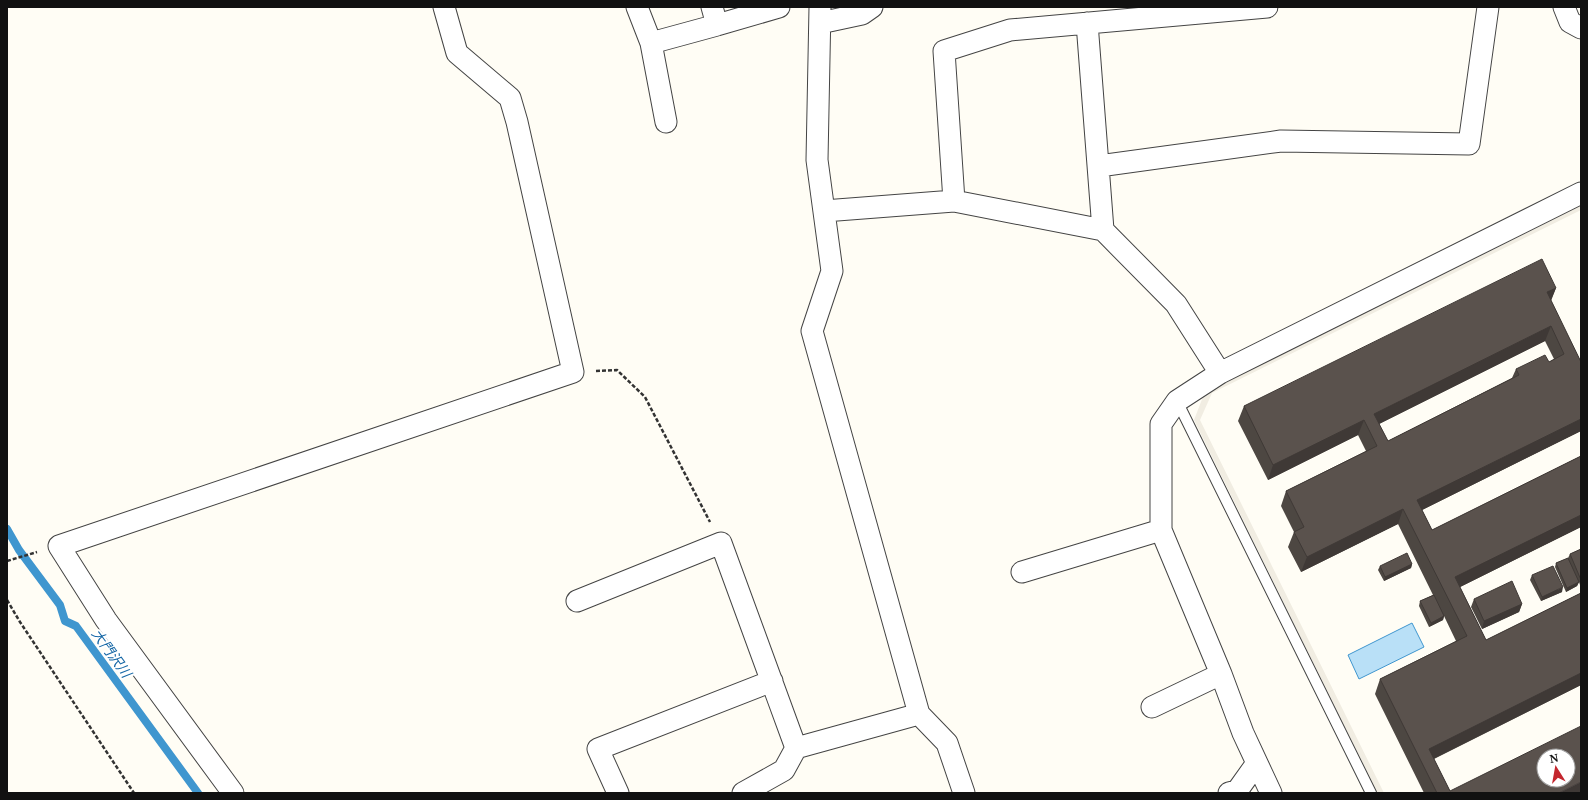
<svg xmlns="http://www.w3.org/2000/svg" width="1588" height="800" viewBox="0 0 1588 800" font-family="'Noto Serif','Noto Sans JP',serif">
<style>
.plaza{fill:#f1ede2}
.water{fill:#b9e0f7;stroke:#3f96cf}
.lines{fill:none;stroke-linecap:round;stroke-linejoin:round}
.stream{stroke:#3f96cf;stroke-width:8}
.lane-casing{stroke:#444;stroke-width:12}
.street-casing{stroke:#444;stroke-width:23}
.path{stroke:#333;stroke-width:2.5;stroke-dasharray:4 2;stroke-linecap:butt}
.lane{stroke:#fff;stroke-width:10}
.street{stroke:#fff;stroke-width:21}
.wall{fill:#4d4742;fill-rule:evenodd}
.shaded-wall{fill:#3f3936}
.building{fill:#5a524d;stroke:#3f3936;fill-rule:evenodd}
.labels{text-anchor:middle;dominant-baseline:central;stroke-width:4;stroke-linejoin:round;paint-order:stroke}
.water-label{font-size:14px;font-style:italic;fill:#1768a6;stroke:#fff}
</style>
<rect width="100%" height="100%" fill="#fffdf5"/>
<!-- plaza -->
<path class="plaza" d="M1581,204V210L1212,393L1200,420L1384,793H1377L1194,420L1206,389Z"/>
<!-- water -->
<path class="water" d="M1412,623L1424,647L1359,679L1348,655Z"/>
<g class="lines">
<!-- stream -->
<path class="stream" d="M7,529L19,550L60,605L65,621L76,626L198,793"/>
<defs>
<path id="lane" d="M1177,401L1371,793"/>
<path id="street" d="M637,7L651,43L717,25
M712,7L717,25L779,7
M820,7L817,160L832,271L812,331L919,714L947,743L964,793
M1564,7L1570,22L1581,28
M820,23L862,14L872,7
M1087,23L1103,230
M651,43L666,122
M1099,166L1281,141L1469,144L1488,7
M954,201L944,51L1010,30L1267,7
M824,211L954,201L1103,230L1176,304L1220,373
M1022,572L1161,530
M577,601L721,543L796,748L784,770L743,793
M1152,707L1221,674
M796,748L919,714
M233,793L106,620L59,546L573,372L517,122L510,98L457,53L444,7
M618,793L598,749L772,681
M1229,793L1237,791L1257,763
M1271,793L1243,733L1221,674L1161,530V424L1177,401L1220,373L1581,193"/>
</defs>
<!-- lane casing -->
<use href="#lane" class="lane-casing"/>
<!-- street casing -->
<use href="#street" class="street-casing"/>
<!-- path -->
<path class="path" d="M596,371L617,370L645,397L710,522
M7,561L37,552
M7,600L20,622L134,793"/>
<!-- lane -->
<use href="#lane" class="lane"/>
<!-- street -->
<use href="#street" class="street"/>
</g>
<!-- wall -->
<path class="wall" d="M1556,288L1551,301L1581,362V431L1422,510L1432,530L1581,456V527L1460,587L1486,640L1581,593V685L1434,759L1450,791L1581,793H1424L1375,694L1380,679L1456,641L1444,616L1443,620L1429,627L1419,606L1420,601L1433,595L1398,524L1301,572L1288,547L1294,532L1281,506L1286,491L1366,451L1358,435L1268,480L1238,421L1244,406ZM1545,341L1554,359L1549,362L1516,369L1512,378L1388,441L1379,424Z
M1581,549V585H1580L1579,582L1577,586L1566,592L1555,567L1556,563L1568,558L1570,554Z
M1412,564L1411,568L1384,581L1378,570L1380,566Z
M1532,575L1562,592L1541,601L1530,580Z
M1474,599L1522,604L1519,612L1482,629L1471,607Z"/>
<!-- shaded-wall -->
<path class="shaded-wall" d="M1556,288L1550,302L1547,292Z
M1551,326L1545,341L1369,429L1374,414Z
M1581,419V431L1412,515L1417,500Z
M1364,420L1358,435L1268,480L1273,465Z
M1403,509L1398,524L1301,572L1307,557Z
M1581,515V527L1450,592L1455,577Z
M1412,564L1411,568L1384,581L1385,577Z
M1579,582L1577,586L1566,592L1567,588Z
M1563,587L1562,592L1541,601L1542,597Z
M1522,604L1519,612L1482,629L1484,621Z
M1444,616L1443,620L1429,627L1431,623Z
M1581,673V685L1423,764L1429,749Z
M1581,782V793H1559Z"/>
<!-- building -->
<path class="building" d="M1542,259L1556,288L1547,292L1581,362V419L1417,500L1432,530L1581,456V515L1455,577L1486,640L1581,593V673L1429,749L1450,791L1581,726V782L1559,793H1437L1380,679L1467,636L1403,509L1307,557L1294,532L1304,527L1286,491L1377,446L1364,420L1273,465L1244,406ZM1551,326L1564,354L1549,362L1545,355L1516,369L1519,375L1388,441L1374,414ZM1544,756H1568V780H1544Z
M1581,549V580L1570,554Z
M1407,553L1412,564L1385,577L1380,566Z
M1568,558L1579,582L1567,588L1556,563Z
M1553,566L1563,587L1542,597L1532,575Z
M1512,581L1522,604L1484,621L1474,599Z
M1434,595L1444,616L1431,623L1420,601Z"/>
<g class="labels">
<!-- water labels -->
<g class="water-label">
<text transform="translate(112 653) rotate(54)">大門沢川</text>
</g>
</g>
<!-- border -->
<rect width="1588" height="800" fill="none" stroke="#111111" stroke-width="16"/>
<!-- north arrow -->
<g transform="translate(1556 768) rotate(349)"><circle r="19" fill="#ffffff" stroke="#a0a0a0"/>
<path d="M0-3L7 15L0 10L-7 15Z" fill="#c4262e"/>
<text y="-6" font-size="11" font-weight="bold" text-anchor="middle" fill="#111111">N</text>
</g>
</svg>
